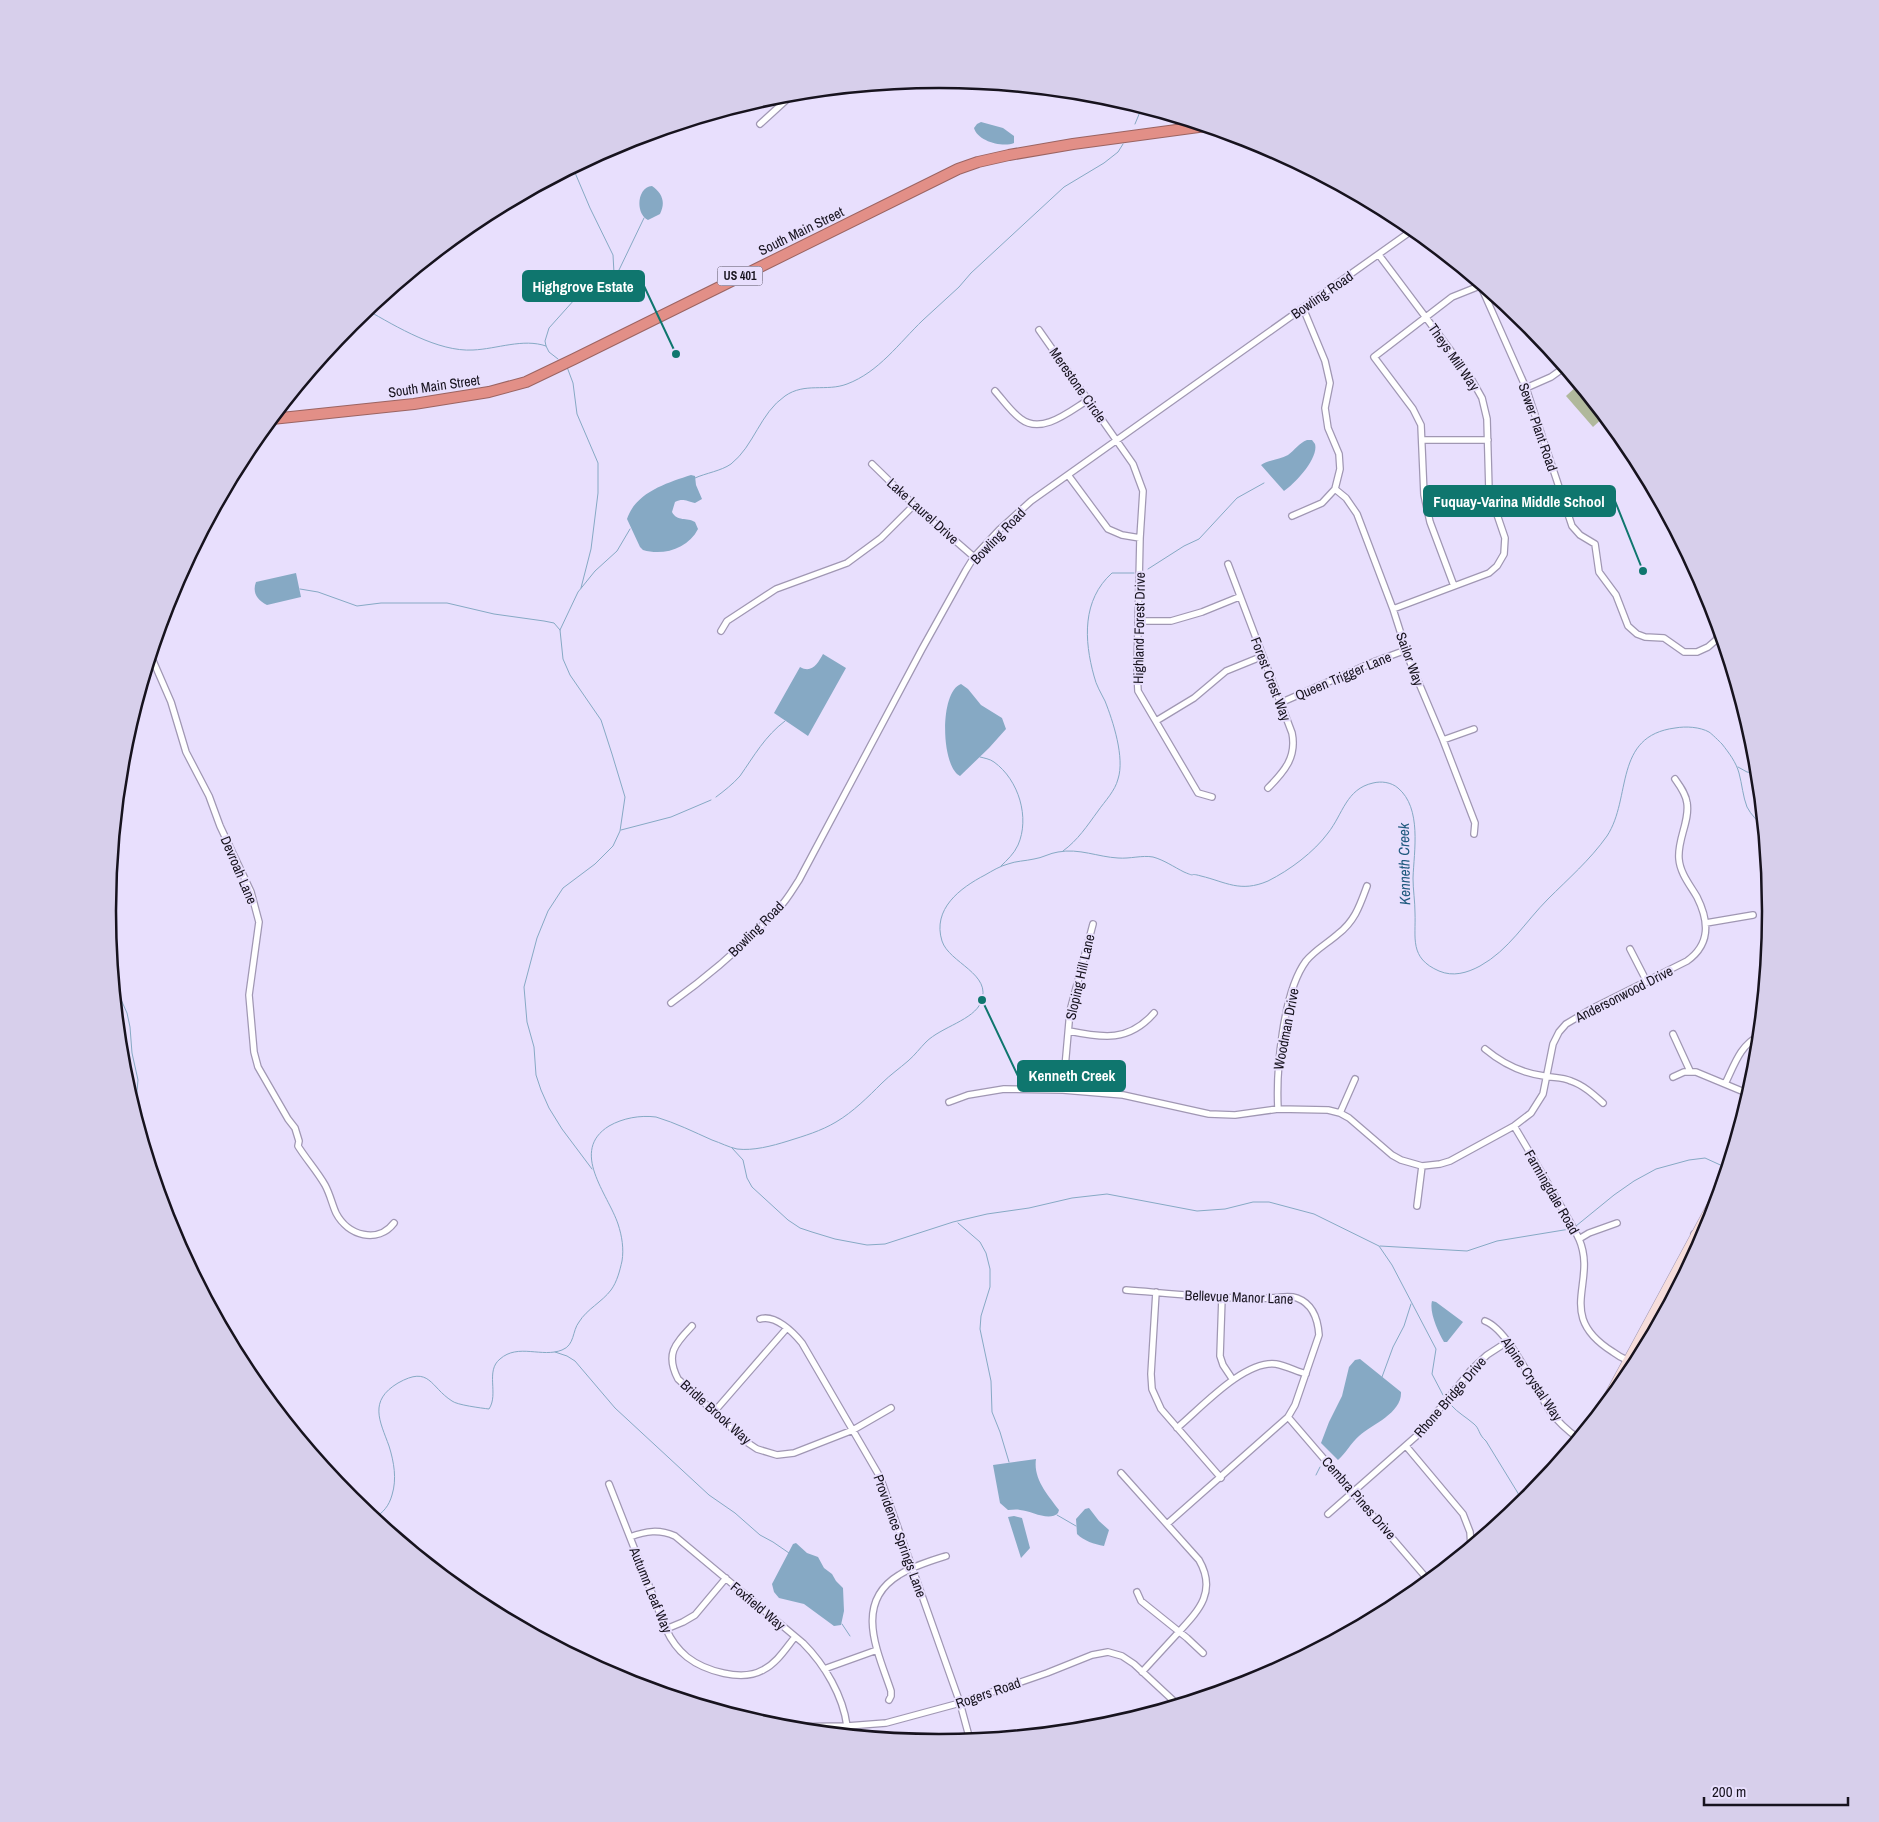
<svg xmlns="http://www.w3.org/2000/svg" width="1879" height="1822" viewBox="0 0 1879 1822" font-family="'Archivo Narrow',sans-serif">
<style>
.green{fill:#b0b89c}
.water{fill:#86a9c4}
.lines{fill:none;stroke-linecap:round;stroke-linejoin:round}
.stream{stroke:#86a9c4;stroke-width:1}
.street-casing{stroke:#a097b3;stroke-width:8}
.secondary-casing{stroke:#a097b3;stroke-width:9}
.highway-casing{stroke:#9b6462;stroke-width:12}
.street{stroke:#fff;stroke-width:5.5}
.secondary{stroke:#f6dddb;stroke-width:8}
.highway{stroke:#e28f87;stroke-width:10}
.labels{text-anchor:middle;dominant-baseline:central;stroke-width:4;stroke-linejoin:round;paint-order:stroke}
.shield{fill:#e8dffd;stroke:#565061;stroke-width:1}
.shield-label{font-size:12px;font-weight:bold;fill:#17131e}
.street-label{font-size:14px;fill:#17131e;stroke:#e8dffd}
.water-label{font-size:15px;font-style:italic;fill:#215a7f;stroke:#e8dffd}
.rim{fill:none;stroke:#17131e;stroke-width:2.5}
.leader{fill:none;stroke:#0f766e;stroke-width:2}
.callout-dot{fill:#0f766e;stroke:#e8dffd;stroke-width:2}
.callout{fill:#0f766e;stroke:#0f766e;stroke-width:2}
.callout-label{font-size:15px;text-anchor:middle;font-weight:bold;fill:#fff}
</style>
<rect width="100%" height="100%" fill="#e8dffd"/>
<!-- green -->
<path class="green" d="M1579,384L1605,416L1593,427L1566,396Z"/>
<!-- water -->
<path class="water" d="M981,122L1003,128L1014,136V143C1003,148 977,141 974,128L977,124Z
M652,186C662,193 666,202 660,214L648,220C635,214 637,187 652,186Z
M1307,440H1312L1315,444C1319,458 1295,484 1284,491L1261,465C1268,460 1279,460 1288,455C1295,450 1299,443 1307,440Z
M691,475L695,476L696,485L702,499L695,503C686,501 683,498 675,502L672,512C677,522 687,517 695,522L698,529C688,549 663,556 643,550L640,547L627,519C636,492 667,483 691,475Z
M296,573L301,597L267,605C257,600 252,592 256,582Z
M823,654L846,668L808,736L774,713L800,667C812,674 818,663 823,654Z
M961,684L968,689L981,705L1002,718L1006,729L989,748L960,776C941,767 939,692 961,684Z
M1432,1301L1436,1302L1463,1322L1447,1342H1444C1438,1332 1429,1312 1432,1301Z
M1360,1359L1401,1392C1402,1413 1373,1424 1359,1436C1351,1443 1346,1453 1338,1460L1321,1443L1329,1422L1342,1396L1349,1367L1355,1360Z
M1036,1459C1033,1479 1048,1495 1059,1510L1058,1513C1049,1522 1032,1511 1020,1510C1016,1509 1012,1510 1008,1510L1000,1503L993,1465Z
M1089,1508L1099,1521L1109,1530L1104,1546C1094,1544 1084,1541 1077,1534L1076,1519L1085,1509Z
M1014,1516L1022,1518L1030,1548L1021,1558L1008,1517Z
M796,1543L807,1553L818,1557L824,1568L832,1574L836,1581L843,1588L844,1611L841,1625L834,1626L804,1604L779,1598L774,1592L772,1584L793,1544Z"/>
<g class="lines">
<!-- stream -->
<path class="stream" d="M1135,124L1142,107
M573,168L590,208L613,255L614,273
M367,310C397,327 438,352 473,350C497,349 523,338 546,346
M558,359L549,352L546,346L545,341L549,328L575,299L598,286L619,270L644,218
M567,367L573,383L577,414L598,463V493L591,549L581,588
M695,478C706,473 721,471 731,464C754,446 760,413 785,396C805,382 826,392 847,384C879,372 899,343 923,320C935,309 947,298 959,287L971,273L1064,187L1104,163L1118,152L1123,144
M1148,569L1184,546L1199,539L1237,498L1264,483
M300,589L318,592L357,606L381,603H447L494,614L544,621L554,623L560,630
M980,757C984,758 990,759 994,762C1019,780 1030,818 1018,845C1014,854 1007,860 1001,866
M1738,767L1747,772L1758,774
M716,797C724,791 733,784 740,776C754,756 765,736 785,721
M621,830L671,817L711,800
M1063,851C1078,840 1087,826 1098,811C1105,801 1115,791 1118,779C1125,758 1113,721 1105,701C1101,693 1096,685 1094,676C1084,640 1082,600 1112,573H1134
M115,986L127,1013L130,1027L132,1053L138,1080L135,1112
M732,1148L743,1160L747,1178L752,1187L788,1220L800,1228L812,1232L835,1239L867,1245L885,1244L953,1222L987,1214L1029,1208L1072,1198L1107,1194L1197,1211L1225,1209L1253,1202H1269L1314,1214L1379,1246L1392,1265L1436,1349L1432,1374L1443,1395
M592,1169L562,1129L549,1108L541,1090L536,1075L534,1047L527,1022L524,987L537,938L548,911L563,888L595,864L613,846L620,831L625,797L612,754L601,720L570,675L563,659L560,630L578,592L595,571L617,551L630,529
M958,1223L980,1242L986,1253L990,1269V1287L981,1316L980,1329L991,1381L992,1412L1000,1432L1009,1462
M1576,1226L1614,1195L1634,1181L1656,1169L1689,1160L1705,1158L1727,1168
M1380,1246L1467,1251L1497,1241L1570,1229
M555,1352L567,1356L575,1361L615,1408L709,1495L735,1513L760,1535L773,1542L789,1553
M1382,1377L1393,1347L1404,1326L1411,1304
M1451,1405C1458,1413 1466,1417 1474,1424C1480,1429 1478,1434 1486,1441L1524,1503
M1316,1475L1320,1467
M1057,1515L1076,1526
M374,1518C383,1513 389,1506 392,1495C397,1479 394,1462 389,1446C380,1421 368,1401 398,1383C430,1365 430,1387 452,1401C457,1405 481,1408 489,1409C499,1394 485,1371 500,1359C518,1343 542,1358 562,1350C575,1345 572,1331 579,1322C587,1309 602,1302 611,1290C617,1282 620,1270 622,1261C624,1249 622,1236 618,1224C608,1194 569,1151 609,1126C623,1118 640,1115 656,1117C676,1123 694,1132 712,1140C721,1143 728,1147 737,1149C753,1151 772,1146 788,1141C804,1136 821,1131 836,1122C853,1112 868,1097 882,1083C890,1075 900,1068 908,1061C915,1055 920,1048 926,1042C941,1027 974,1020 981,1002C993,974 949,963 942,941C932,909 960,888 985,875C992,871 1000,866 1008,864C1016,861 1025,861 1034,859C1042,858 1050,853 1058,852C1079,848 1098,857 1118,858C1130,859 1142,855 1153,857C1164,860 1174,867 1184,872C1198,878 1187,872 1201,876C1226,882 1240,893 1268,881C1290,870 1314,852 1328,833C1343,814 1346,789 1373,783C1381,781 1391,782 1398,788C1422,808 1414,851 1413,878C1413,890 1415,901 1415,913C1416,938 1409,958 1439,971C1453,977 1467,973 1480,966C1509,950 1525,922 1548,899C1568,879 1590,860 1607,836C1632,798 1613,736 1675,728C1686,726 1700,727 1709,732C1712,734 1719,741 1722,744C1729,753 1736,762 1739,773C1742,784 1743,797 1747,807C1751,815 1758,821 1763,827
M842,1624L850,1636"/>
<defs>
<path id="street" d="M760,124L794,93
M1379,255L1469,375L1482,398L1487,419L1489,491L1505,538L1504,554L1497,566L1489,573L1393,609
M1479,282L1526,388L1572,526L1580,535L1595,544L1599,572L1616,595L1628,626L1637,634L1645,637L1664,638L1684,652H1697L1708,647L1716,640L1720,629
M1039,330L1133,464L1143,491L1140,538L1137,672L1138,691L1198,793L1212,797
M1526,388L1551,377L1565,367
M995,391C1003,400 1011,412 1021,419C1042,435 1070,411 1088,400
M1422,440H1488
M872,464L914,505L974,557
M1068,475L1108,529L1122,535L1140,538
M1335,489L1346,498L1357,514L1393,609L1410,662L1443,740L1475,823L1474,834
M1292,516L1322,503L1335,489L1340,469L1339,454L1328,428L1325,408L1330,383L1325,361L1303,308
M1228,564L1292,733C1297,757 1284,772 1268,788
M1454,586L1430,522L1424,495L1421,425L1413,409L1374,357L1452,297L1482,285
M1139,621H1171L1202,612L1239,597
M721,631L727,621L776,589L847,563L881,538L914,505
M151,656L171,702L186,752L209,796L220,826L251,892L259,922L249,995L254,1052L258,1067L288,1119L295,1128L299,1141L298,1146C306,1159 317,1171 325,1185C330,1194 332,1204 336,1213C348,1236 378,1244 394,1223
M1280,703L1376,661L1406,650
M1156,721L1194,698L1226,671L1263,656
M1443,740L1474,729
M1706,923L1753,915
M1630,949L1647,982
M671,1003C710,975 746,944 779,908C787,900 793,889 799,880L922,649L966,570L974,557L999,530L1031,501L1414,229
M1069,1031C1103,1038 1129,1042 1154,1013
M1673,1034L1690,1071
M1485,1049C1503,1064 1521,1073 1544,1076C1554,1078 1562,1077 1571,1081C1583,1085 1593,1094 1603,1103
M1673,1077L1684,1072H1696L1749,1094
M1725,1084C1734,1066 1740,1045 1759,1036
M1063,1090L1070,1011L1093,924
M949,1102L968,1095L1004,1089L1063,1090L1123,1095L1209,1114L1235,1115L1278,1109L1328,1110L1340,1113L1349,1118L1392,1155L1401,1160L1422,1166L1440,1164L1450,1161L1514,1126L1531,1113L1543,1094L1553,1044L1559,1032L1566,1024L1593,1008L1687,961C1711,944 1709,921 1697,897C1690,885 1680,873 1679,859C1677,840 1690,821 1687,803C1686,794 1680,786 1675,779
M1278,1109C1276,1070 1283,992 1306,961C1315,950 1328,943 1338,934C1355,921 1360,905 1367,886
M1340,1113L1355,1079
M1514,1126C1528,1149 1541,1172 1555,1196C1563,1210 1572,1224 1579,1239C1598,1283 1554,1315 1613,1352C1617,1355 1622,1358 1627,1360C1631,1361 1634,1360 1638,1362
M1417,1206L1422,1166
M1694,1234L1703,1239
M1579,1239L1589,1233L1617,1223
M1126,1290C1164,1293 1202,1297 1240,1298C1250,1298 1260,1299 1270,1298C1279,1298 1288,1295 1297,1298C1313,1304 1318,1320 1319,1335L1295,1405L1288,1417L1167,1524
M1156,1292L1151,1374L1152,1389L1161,1409L1221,1478
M1222,1297L1220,1356L1223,1365L1233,1380
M760,1319C775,1314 793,1332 802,1343L880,1477L960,1703L970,1740
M1485,1321C1509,1330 1535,1389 1550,1411C1558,1422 1568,1431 1578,1438
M692,1326C675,1344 665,1354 678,1379L748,1443L757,1449L777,1455L794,1453L853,1430L891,1408
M1627,1360L1634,1368
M714,1412L787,1328
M1288,1417L1429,1581
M1177,1428C1201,1408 1244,1360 1276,1364C1286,1366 1296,1371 1306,1374
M1406,1446L1463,1514L1470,1532L1471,1547
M1121,1473L1199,1560C1218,1593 1197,1612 1176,1635C1165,1647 1153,1660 1142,1672
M609,1484L666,1629C671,1640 677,1649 687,1657C705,1671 742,1682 763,1670C777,1663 786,1648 795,1637
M1328,1514L1421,1432L1471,1370L1487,1355L1507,1342
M630,1537C646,1531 659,1529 675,1536L803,1643C825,1665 843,1696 847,1726
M1137,1592L1141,1601L1187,1638L1203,1653
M666,1629L683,1622L695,1615L726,1578
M824,1669L877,1650
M889,1700L891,1696V1691C878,1652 853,1603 899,1575C913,1566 930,1561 946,1556
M778,1727L847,1726L886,1723L960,1703L1047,1673L1092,1655L1108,1652L1122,1656L1134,1664L1177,1704"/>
<path id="secondary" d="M1599,1413L1722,1185"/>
<path id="highway" d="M272,419L414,404L489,392L526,382L574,359L958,169L978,162L1009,155L1073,144L1206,126"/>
</defs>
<!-- street casing -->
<use href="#street" class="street-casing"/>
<!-- secondary casing -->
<use href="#secondary" class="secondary-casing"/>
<!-- highway casing -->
<use href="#highway" class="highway-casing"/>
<!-- street -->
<use href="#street" class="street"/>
<!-- secondary -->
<use href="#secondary" class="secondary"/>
<!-- highway -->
<use href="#highway" class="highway"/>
</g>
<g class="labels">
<!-- shield labels -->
<rect class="shield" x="717.5" y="266.5" width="45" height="19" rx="4"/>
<g class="shield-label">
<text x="740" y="276">US 401</text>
</g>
<!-- street labels -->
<g class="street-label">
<text transform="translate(801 231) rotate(-26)">South Main Street</text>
<text transform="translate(1322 295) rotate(-35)">Bowling Road</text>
<text transform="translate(1454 357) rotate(55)">Theys Mill Way</text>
<text transform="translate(1078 385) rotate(55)">Merestone Circle</text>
<text transform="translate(434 386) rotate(-8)">South Main Street</text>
<text transform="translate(1538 427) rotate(71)">Sewer Plant Road</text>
<text transform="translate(923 511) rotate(42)">Lake Laurel Drive</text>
<text transform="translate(998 536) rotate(-46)">Bowling Road</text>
<text transform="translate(1139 628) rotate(-89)">Highland Forest Drive</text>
<text transform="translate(1410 659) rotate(70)">Sailor Way</text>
<text transform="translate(1343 676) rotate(-23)">Queen Trigger Lane</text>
<text transform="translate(1271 679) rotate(69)">Forest Crest Way</text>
<text transform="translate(239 870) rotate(67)">Devroah Lane</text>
<text transform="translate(756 929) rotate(-45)">Bowling Road</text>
<text transform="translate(1080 977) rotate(-77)">Sloping Hill Lane</text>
<text transform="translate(1624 994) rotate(-27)">Andersonwood Drive</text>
<text transform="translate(1286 1029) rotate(-79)">Woodman Drive</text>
<text transform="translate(1552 1192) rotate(60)">Farmingdale Road</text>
<text transform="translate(1239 1297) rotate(2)">Bellevue Manor Lane</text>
<text transform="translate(1532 1379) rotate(56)">Alpine Crystal Way</text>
<text transform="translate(1450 1397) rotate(-49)">Rhone Bridge Drive</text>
<text transform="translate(716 1412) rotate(42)">Bridle Brook Way</text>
<text transform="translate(1359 1498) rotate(49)">Cembra Pines Drive</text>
<text transform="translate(900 1536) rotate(70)">Providence Springs Lane</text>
<text transform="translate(651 1590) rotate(68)">Autumn Leaf Way</text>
<text transform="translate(758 1606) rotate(40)">Foxfield Way</text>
<text transform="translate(988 1693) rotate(-19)">Rogers Road</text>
</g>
<!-- water labels -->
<g class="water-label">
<text transform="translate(1404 864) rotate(-91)">Kenneth Creek</text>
</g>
</g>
<!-- crop -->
<path d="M0 0H1879V1822H0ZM116 911a823 823 0 1 1 1646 0a823 823 0 1 1-1646 0Z" fill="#d7cfeb" fill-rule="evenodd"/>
<path class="rim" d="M116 911a823 823 0 1 1 1646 0a823 823 0 1 1-1646 0Z"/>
<!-- callouts -->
<path class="leader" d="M676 354L644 286M1643 571L1615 501M982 1000L1018 1076"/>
<g class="callout-dot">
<circle cx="676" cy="354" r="5"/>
<circle cx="1643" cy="571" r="5"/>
<circle cx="982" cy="1000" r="5"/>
</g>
<g class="callout">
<rect x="523" y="271" width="121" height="30" rx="5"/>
<rect x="1424" y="486" width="191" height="30" rx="5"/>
<rect x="1018" y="1061" width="107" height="30" rx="5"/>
</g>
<g class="callout-label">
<text x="583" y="292">Highgrove Estate</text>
<text x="1519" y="507">Fuquay-Varina Middle School</text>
<text x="1072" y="1081">Kenneth Creek</text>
</g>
<!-- scale -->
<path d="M1704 1797v8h144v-8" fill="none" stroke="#17131e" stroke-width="2.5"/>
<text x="1712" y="1797" font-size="15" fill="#17131e" stroke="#e8dffd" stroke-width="4" paint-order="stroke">200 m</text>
</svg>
